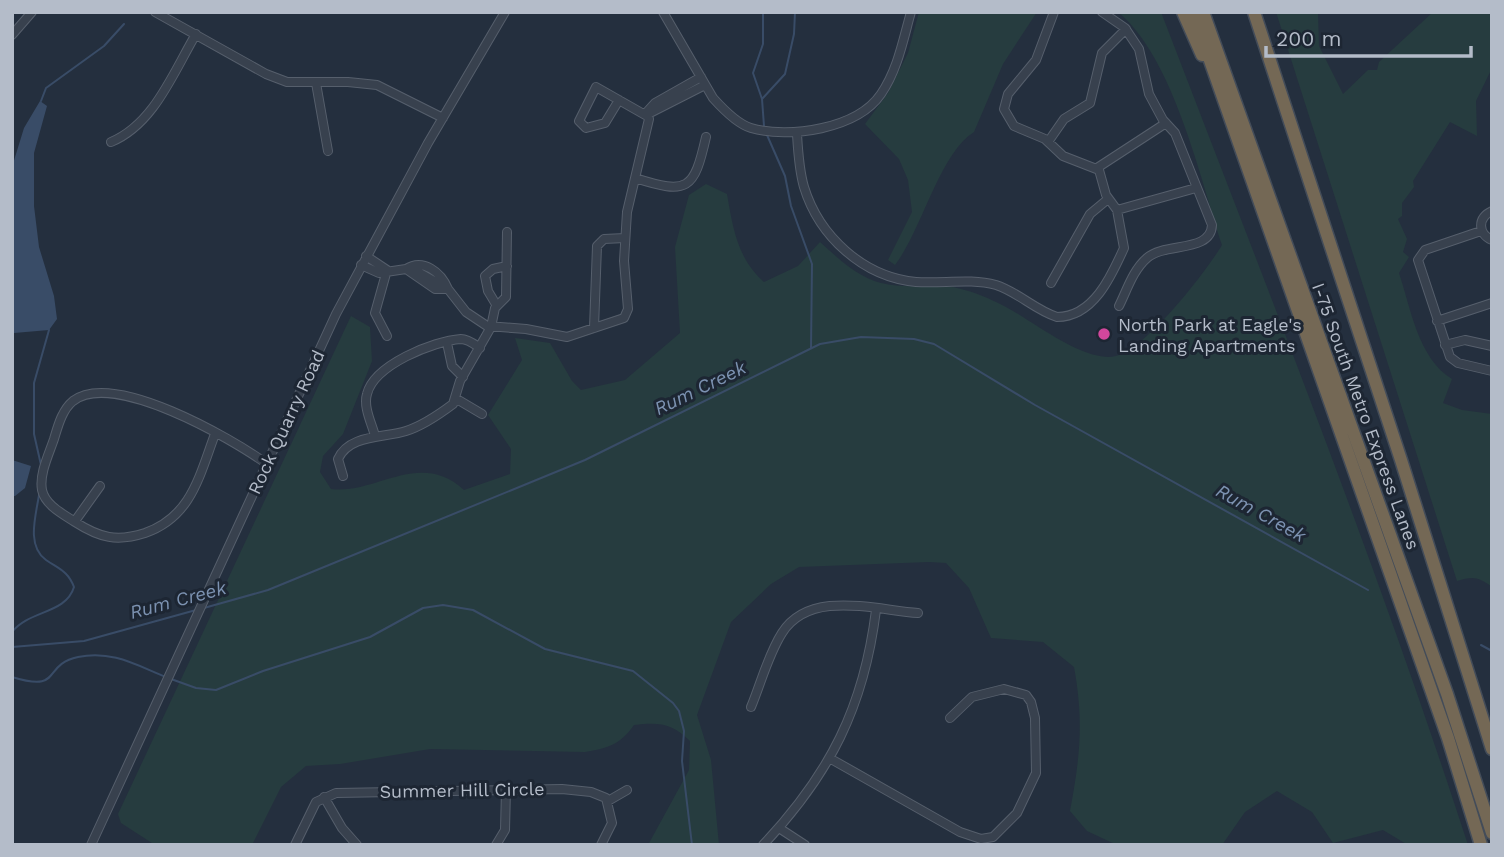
<svg xmlns="http://www.w3.org/2000/svg" width="1504" height="857" viewBox="0 0 1504 857" font-family="'Work Sans',sans-serif">
<style>
.green{fill:#263c3f}
.water{fill:#394c67}
.lines{fill:none;stroke-linecap:round;stroke-linejoin:round}
.stream{stroke:#394c67;stroke-width:2}
.minor-casing{stroke:#565f6c;stroke-width:10}
.highway-casing{stroke:#434c59;stroke-width:15}
.minor{stroke:#38414e;stroke-width:8}
.highway{stroke:#746855;stroke-width:12}
.hotel-dot{fill:#d1479c;stroke:#1d2633;stroke-width:2.5}
.labels{text-anchor:middle;dominant-baseline:central;stroke-width:6;stroke-linejoin:round;paint-order:stroke}
.poi-label{font-size:18px;fill:#b4bcc9;stroke:#1d2633;text-anchor:start}
.street-label{font-size:18px;fill:#b4bcc9;stroke:#1d2633}
.water-label{font-size:19px;font-style:italic;fill:#7c92b1;stroke:#1d2633}
</style>
<rect width="100%" height="100%" fill="#242f3e"/>
<!-- green -->
<path class="green" d="M919,12H1037L1003,64L974,132C939,154 922,230 895,265L888,260L912,212L908,180L899,159L865,124L888,93L908,53Z
M1118,12H1161C1267,288 1377,564 1468,845H1408L1383,830L1333,843L1312,812L1277,791L1245,812L1222,845H1117L1087,831L1070,811C1080,758 1084,721 1074,667L1043,642L991,638L969,588L946,563L929,562L799,567L771,584L731,622L697,715L711,760L719,845H648L689,770L690,741C672,723 659,722 634,725C620,745 608,748 585,752L430,749L340,764L306,766L281,787L252,845H155L121,823L118,814L351,316L370,327L372,361L343,434L323,456L320,472L331,489C376,495 419,449 464,490L510,474L511,449L488,415L522,360L515,338L550,343L572,381L581,390L625,380L680,333L675,247L689,195L706,184L727,194C733,228 737,258 764,282L798,266L820,242C838,258 857,277 881,283C908,290 936,282 961,289C973,292 986,297 996,302C1028,316 1082,364 1116,356C1146,349 1206,272 1222,245C1200,177 1173,57 1118,12Z
M1276,12H1318L1319,46L1343,94L1368,70H1377L1379,62L1433,12H1492V68L1476,101L1477,136L1450,122L1413,181L1414,187L1402,203V216L1398,219L1407,239L1403,252L1409,257L1399,273C1411,309 1418,358 1452,379L1443,403L1462,410L1492,414V587C1479,577 1473,576 1457,581Z"/>
<!-- water -->
<path class="water" d="M40,101L47,106L34,153V206L39,247L54,296L57,319L49,330L14,333L12,167L24,128Z
M12,460L31,466L25,488L15,496H12Z"/>
<g class="lines">
<!-- stream -->
<path class="stream" d="M763,12V44L753,73L762,99L764,126
M762,99L785,74L794,34L795,12
M41,101L46,88L104,46L124,24
M767,135L785,176L791,206L812,264L811,348
M41,465L34,434V383L49,330
M204,608L268,590L585,460L820,344L861,337L914,339L934,344L1035,405L1368,590
M12,632C29,610 66,614 74,587C68,571 59,569 46,560C26,546 36,515 39,495
M1481,645L1492,651
M12,647L84,641L196,610
M12,677C64,693 41,665 78,657C112,650 136,665 166,677
M171,679L196,688L216,690L263,671L370,637L423,608L443,605L473,610L545,649L633,671L673,703L679,711L684,731L682,761L692,845"/>
<defs>
<path id="minor" d="M155,12L266,74L287,82H348L377,85L443,118
M663,12L713,98C722,108 737,124 751,128C789,139 857,129 881,94C898,69 903,40 911,12
M1102,12L1125,28L1139,49L1149,94L1163,120L1175,133L1212,225C1211,253 1165,242 1147,258C1133,270 1127,290 1119,306
M12,35L32,12
M316,83L328,151
M645,114L655,103L701,77
M648,114L705,85
M797,134C798,151 799,170 804,187C819,236 863,277 916,282C942,284 970,278 996,285C1018,292 1035,310 1057,317C1093,317 1111,277 1124,248L1117,210L1106,195L1099,170L1063,156L1045,139L1014,126L1004,109L1008,94L1036,60L1054,12
M111,142C154,124 173,73 196,34
M1048,142L1064,119L1090,103L1102,53L1126,29
M1097,168L1166,123
M635,178C688,195 694,190 706,137
M1117,210L1196,188
M1492,211C1477,218 1478,234 1492,240
M1481,231L1425,250L1418,260L1450,357L1458,363L1492,371
M366,256L387,270
M361,265L379,273L406,269L418,272L448,289L466,312L487,326L526,329L567,337L624,318L628,309L624,261L627,212L649,119L647,116L596,87L579,121L586,128L605,123L619,100
M406,269C423,258 441,272 448,289
M406,269L435,289H448
M387,270L375,313L387,336
M1051,283L1090,214L1108,199
M497,306L488,291L485,276L493,269L507,266
M1437,321L1492,303
M594,328L597,246L604,239L625,238
M447,343L452,366L463,377
M1445,345L1465,340L1492,346
M455,398L482,414
M215,434C199,477 191,517 145,533C117,542 100,538 75,522C63,514 45,505 42,490C39,474 49,454 54,439C58,426 62,410 73,401C113,370 231,438 267,464
M375,436C372,424 363,407 367,394C374,365 433,341 461,339C468,339 474,344 480,348
M343,476L338,459C349,434 385,438 406,431C422,426 441,413 453,404L460,381L491,327L495,308L506,297L507,232
M75,521L100,486
M751,707C761,683 768,655 782,633C810,589 875,610 918,613
M831,759L960,832L981,839L993,837L1017,813L1036,773L1035,718L1031,702L1026,695L1004,689L972,697L950,718
M324,797L342,828L357,845
M608,801L627,790
M779,828L805,845
M91,845L336,314L428,143L505,12
M295,845L316,802L336,793L562,789L591,792L606,798L612,823L601,845
M496,845L505,830L506,789
M763,845C830,774 864,707 876,610"/>
<path id="highway" d="M1183,12L1202,55
M1193,12L1448,738L1481,845
M1203,12L1447,694L1492,833
M1254,12L1401,460L1492,749"/>
</defs>
<!-- minor casing -->
<use href="#minor" class="minor-casing"/>
<!-- highway casing -->
<use href="#highway" class="highway-casing"/>
<!-- minor -->
<use href="#minor" class="minor"/>
<!-- highway -->
<use href="#highway" class="highway"/>
</g>
<!-- markers -->
<circle class="hotel-dot" cx="1104" cy="334" r="7"/>
<g class="labels">
<!-- poi labels -->
<g class="poi-label">
<text x="1118" y="324">North Park at Eagle's<tspan x="1118" dy="21">Landing Apartments</tspan></text>
</g>
<!-- street labels -->
<g class="street-label">
<text transform="translate(1366 416) rotate(70)">I-75 South Metro Express Lanes</text>
<text transform="translate(286 422) rotate(-65)">Rock Quarry Road</text>
<text transform="translate(462 790) rotate(-1)">Summer Hill Circle</text>
</g>
<!-- water labels -->
<g class="water-label">
<text transform="translate(700 388) rotate(-26)">Rum Creek</text>
<text transform="translate(1261 513) rotate(29)">Rum Creek</text>
<text transform="translate(178 600) rotate(-15)">Rum Creek</text>
</g>
</g>
<!-- border -->
<rect width="1504" height="857" fill="none" stroke="#b4bcc9" stroke-width="28"/>
<!-- scale -->
<path d="M1266 46v10h205v-10" fill="none" stroke="#b4bcc9" stroke-width="3.5"/>
<text x="1276" y="46" font-size="21" fill="#b4bcc9" stroke="#1d2633" stroke-width="5" paint-order="stroke">200 m</text>
</svg>
